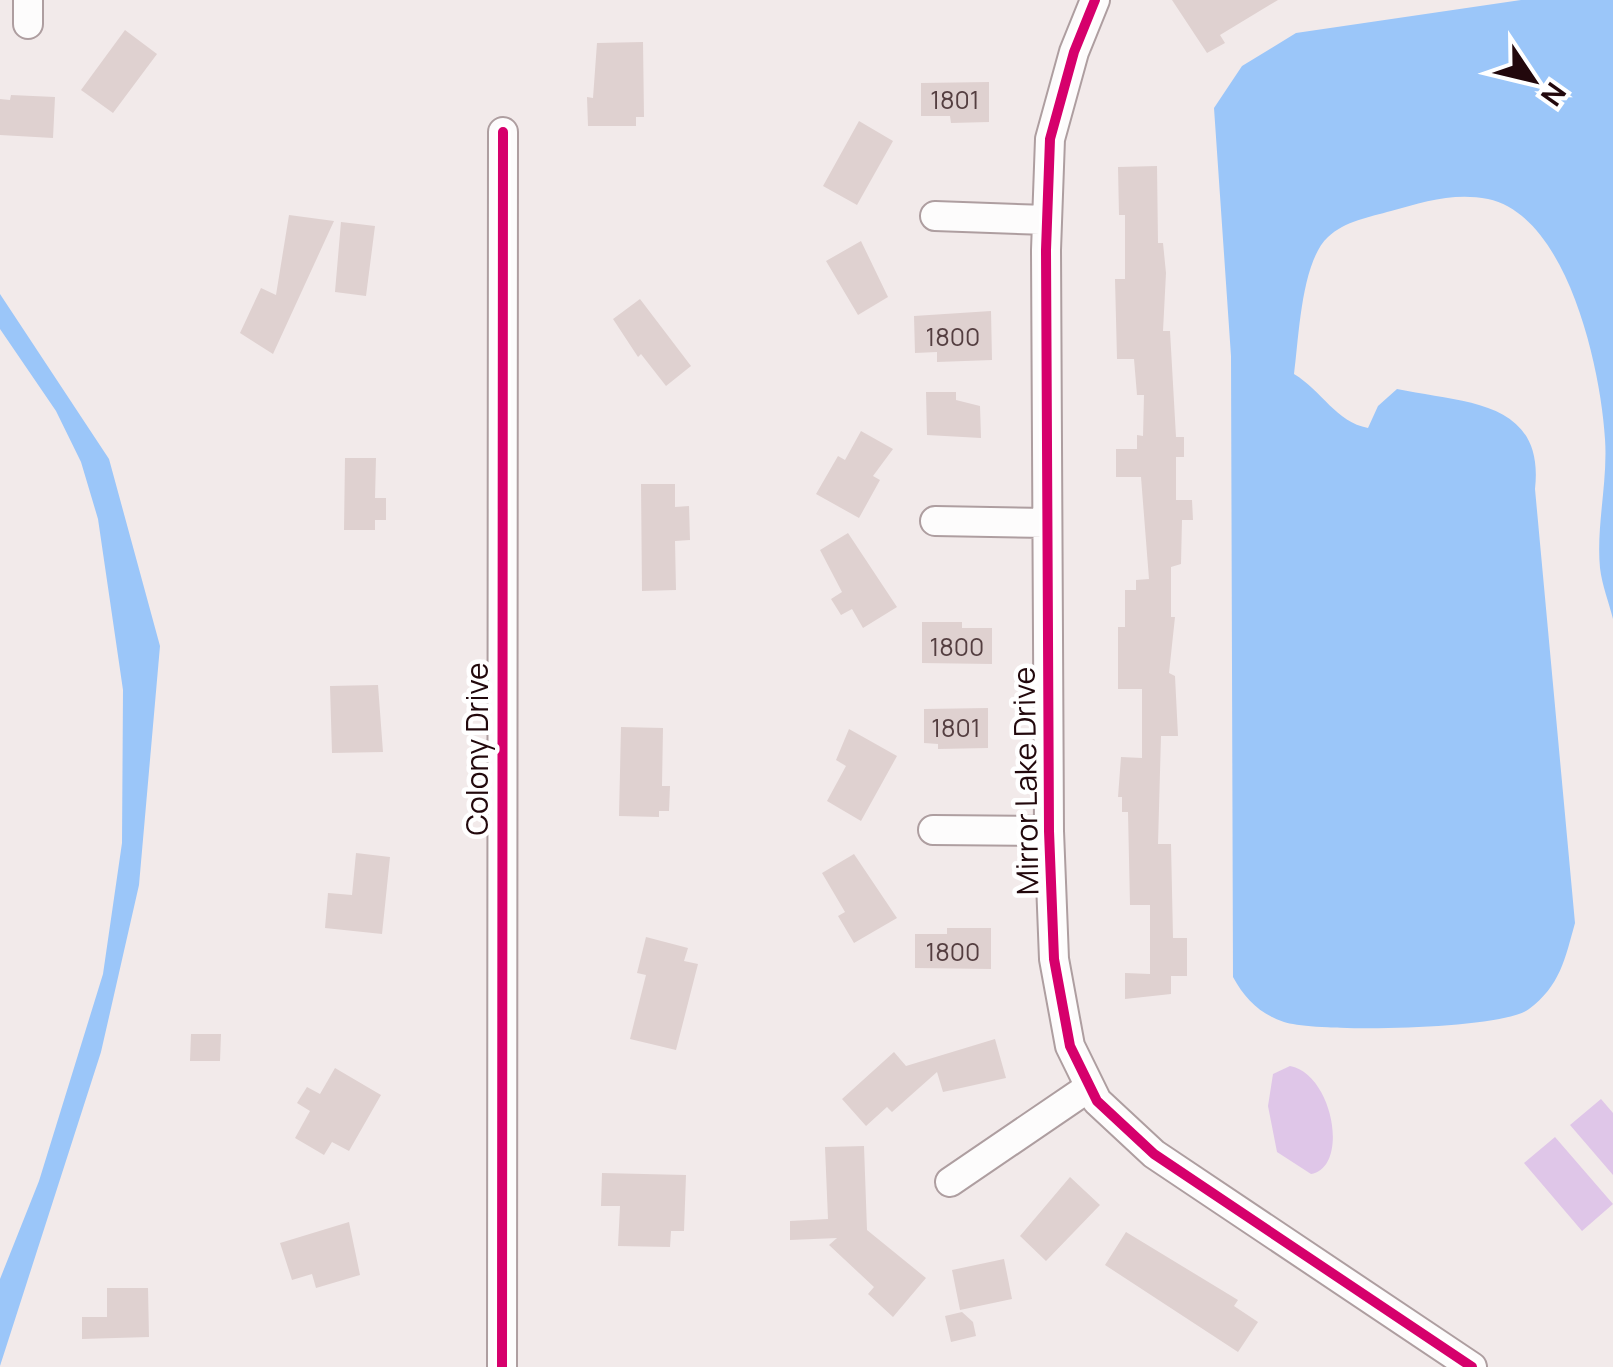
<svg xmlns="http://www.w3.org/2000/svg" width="1613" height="1367" viewBox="0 0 1613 1367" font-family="Manrope,sans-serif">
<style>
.green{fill:#dfc6e8}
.water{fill:#9bc6f9}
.building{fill:#dfd1d0}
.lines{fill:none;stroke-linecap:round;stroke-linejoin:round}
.minor-casing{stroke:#ae9ea0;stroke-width:32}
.minor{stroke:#fdfcfc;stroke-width:28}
.cycleway-casing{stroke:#fff;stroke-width:16}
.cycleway{stroke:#d6006c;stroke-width:10}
.labels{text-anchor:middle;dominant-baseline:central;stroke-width:9;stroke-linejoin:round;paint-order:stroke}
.number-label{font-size:25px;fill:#543e40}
.street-label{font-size:30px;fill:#22080c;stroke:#fff}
</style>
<rect width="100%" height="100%" fill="#f2eaea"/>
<!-- green -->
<path class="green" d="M1290,1066C1333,1074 1350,1167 1311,1174L1277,1152L1268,1106L1273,1074Z
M1601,1099L1613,1113V1175L1570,1125Z
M1555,1137L1613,1204L1582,1231L1524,1163Z"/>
<!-- water -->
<path class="water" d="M1521,0H1613V619C1609,603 1602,585 1600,568C1596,526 1608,481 1605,439C1601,370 1568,216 1488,199C1454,192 1423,202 1391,211C1370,217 1345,221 1328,237C1301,262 1299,338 1294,374C1322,391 1336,422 1368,428L1378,406L1397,389C1463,403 1545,399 1535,489L1575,923C1565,959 1560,986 1529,1009C1502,1030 1317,1033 1284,1022C1260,1014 1245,999 1233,977L1231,356L1214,108L1242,66L1296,33Z
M0,294L109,459L160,646L139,885L101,1052L0,1366V1279L39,1181L103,974L122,843L123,690L98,519L81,462L56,411L0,329Z"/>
<!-- building -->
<path class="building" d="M1172,0H1278L1220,35L1225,43L1207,53Z
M125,30L157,54L113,113L81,90Z
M643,42L644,117H636V126H588L587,97L593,98L597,43Z
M989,82V122L951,123L950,116H921V83Z
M11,95L55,97L53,138L0,135V99L10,100Z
M859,121L893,141L857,205L823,186Z
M1157,166L1158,243H1163L1166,273L1163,331H1170L1176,437H1184V457H1176V500H1192L1193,520H1182L1181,564L1171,567V617H1175L1169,673L1175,676L1178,736H1161L1158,844H1171L1173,938H1187V976H1171V994L1125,999V973L1150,974V905H1130L1128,812H1122V797H1118L1121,757L1142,758V689H1118V627H1125V590H1136V580L1149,579L1141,477H1116V449H1137V435L1143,436L1144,395H1137L1134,359H1117L1115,279H1125V215H1119L1118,167Z
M289,215L334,221L273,354L240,333L261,288L276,295Z
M341,222L375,226L366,296L335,292Z
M861,241L888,297L858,315L826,261Z
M640,299L691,366L666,386L641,354L638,357L613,319Z
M991,311L992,360L937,362V352L915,353L914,316Z
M926,392H956V400L980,406L981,438L927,435Z
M861,431L893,449L873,476L880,480L859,518L816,494L838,456L845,460Z
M345,458H376L375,498H386V520H375V530H344Z
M641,484H675V507L689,506L690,540L675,541L676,590L642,591Z
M848,533L897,607L863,628L852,609L841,615L831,599L842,592L820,550Z
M922,622H962V628H992V664L922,663Z
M378,685L383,752L332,753L330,686Z
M988,708V748L938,749V744L924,743V709Z
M621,727L663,728L662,786H670L669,811H659V817L619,816Z
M849,729L897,756L861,821L827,801L846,766L836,760Z
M356,853L390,857L382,934L325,928L328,893L352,895Z
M854,854L897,918L854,943L838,916L845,912L822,873Z
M947,928H991V969L915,968V934H947Z
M646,937L688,948L684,961L698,964L676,1050L630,1039L646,975L637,973Z
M191,1034H221L220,1061H190Z
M995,1039L1006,1078L943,1092L937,1072L892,1112L887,1107L866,1126L842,1099L894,1052L906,1066Z
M335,1068L381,1095L349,1151L332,1142L324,1155L295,1138L310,1111L297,1103L307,1087L320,1094Z
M864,1146L867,1230L926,1278L893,1317L868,1294L874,1287L829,1245L837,1238L790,1240V1221L828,1219L825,1147Z
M602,1173L686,1175L684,1231H671L670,1247L618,1246L620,1206H601Z
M1070,1177L1100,1205L1046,1261L1020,1236Z
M349,1222L360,1275L316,1288L312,1274L292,1280L280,1243Z
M1126,1232L1238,1300L1234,1306L1258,1322L1238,1352L1105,1265Z
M1004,1259L1012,1299L960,1310L952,1270Z
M107,1288H148L149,1337L82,1339V1317H107Z
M962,1312L973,1322L976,1336L951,1342L945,1316Z"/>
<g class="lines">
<defs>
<path id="minor" d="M1095,0L1074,52L1050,139L1046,250L1049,831L1054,959L1070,1046L1097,1101L1154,1154L1472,1367
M28,24V0
M935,216L1047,220
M935,521L1047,523
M933,830L1049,831
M950,1182L1088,1088
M502,1367L503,132"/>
</defs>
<!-- minor casing -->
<use href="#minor" class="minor-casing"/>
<!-- minor -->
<use href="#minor" class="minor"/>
<defs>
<path id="cycleway" d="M1095,0L1074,52L1050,139L1046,250L1049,831L1054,959L1070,1046L1097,1101L1154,1154L1472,1367
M502,1367L503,132"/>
</defs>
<!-- cycleway casing -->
<use href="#cycleway" class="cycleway-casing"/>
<!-- cycleway -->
<use href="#cycleway" class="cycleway"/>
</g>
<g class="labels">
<!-- number labels -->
<g class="number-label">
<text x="955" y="99">1801</text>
<text x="953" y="336">1800</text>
<text x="957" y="646">1800</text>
<text x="956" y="727">1801</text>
<text x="953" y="951">1800</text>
</g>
<!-- street labels -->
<g class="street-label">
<text transform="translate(476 749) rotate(-90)">Colony Drive</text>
<text transform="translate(1025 781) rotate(-91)">Mirror Lake Drive</text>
</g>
</g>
<!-- north arrow -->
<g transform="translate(1533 80) rotate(125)" stroke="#ffffff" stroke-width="8" paint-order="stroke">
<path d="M0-8L18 38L0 25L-18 38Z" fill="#22080c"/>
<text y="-15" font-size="28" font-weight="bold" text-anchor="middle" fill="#22080c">N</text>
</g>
</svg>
